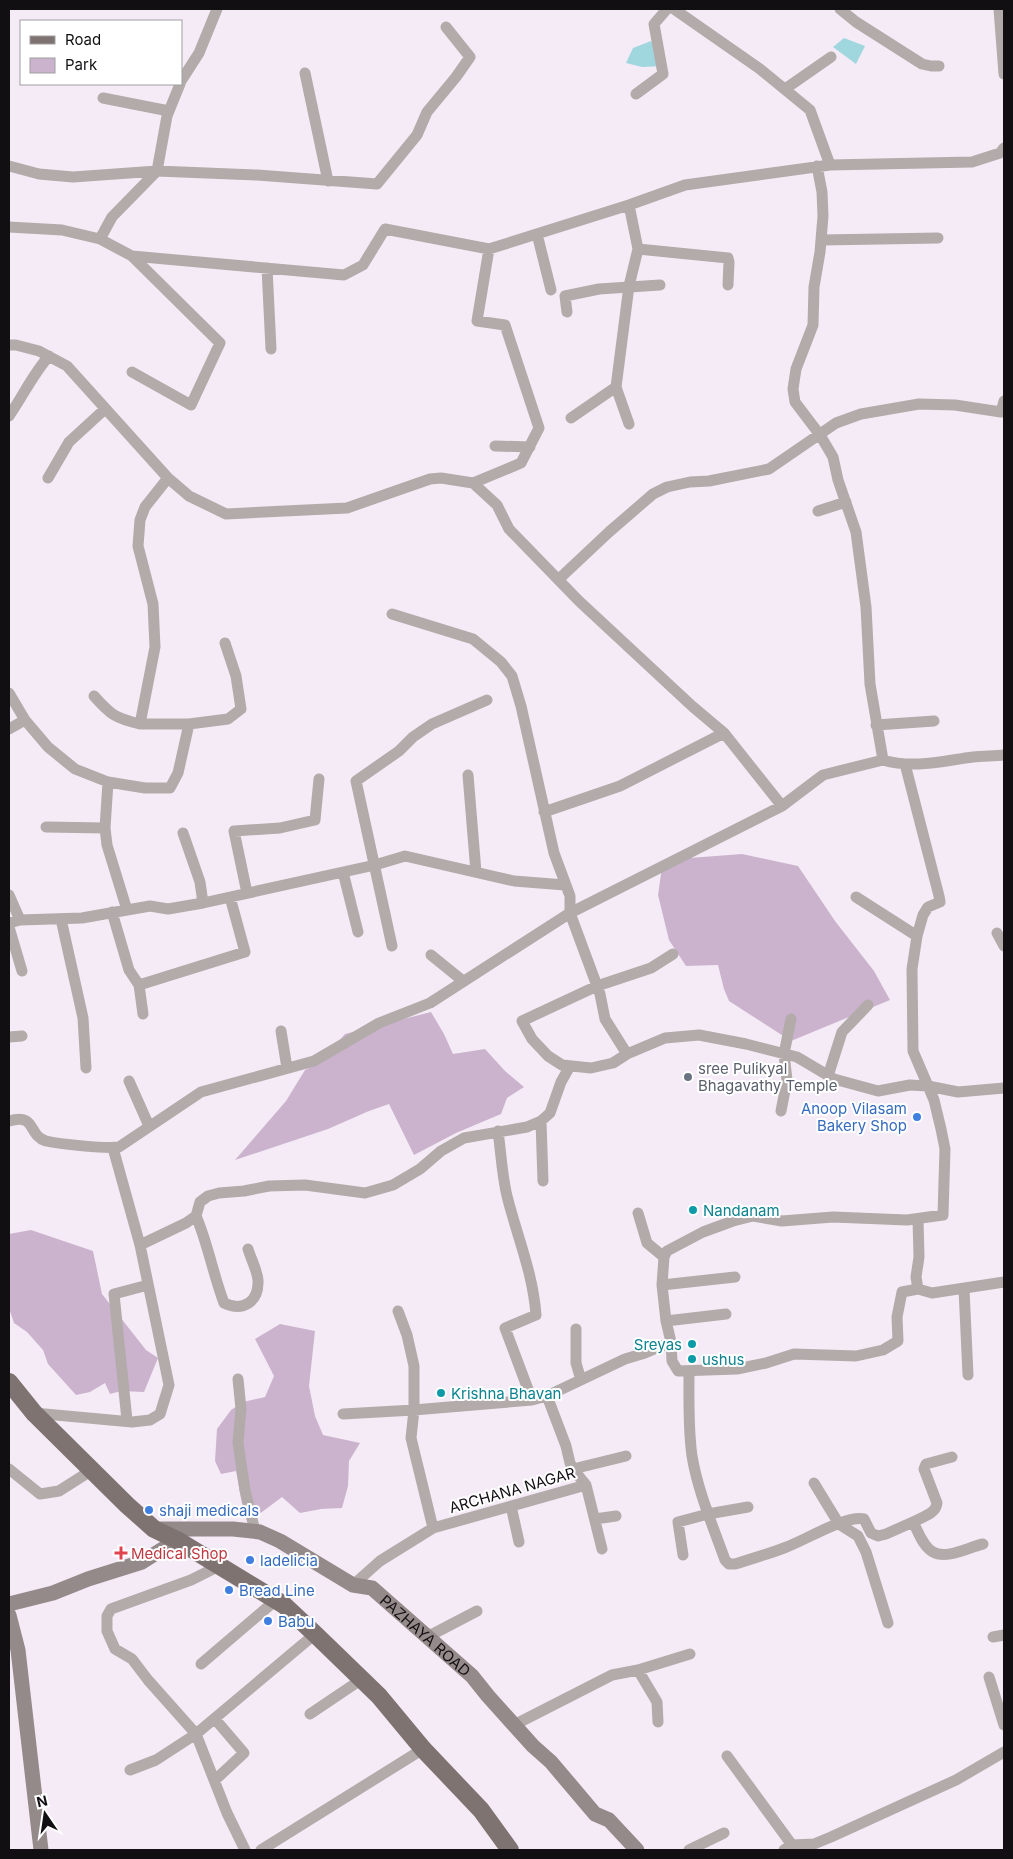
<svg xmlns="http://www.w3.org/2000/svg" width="1013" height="1859" viewBox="0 0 1013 1859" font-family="Inter,sans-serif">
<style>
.green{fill:#cbb3ce}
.water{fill:#a0d7df}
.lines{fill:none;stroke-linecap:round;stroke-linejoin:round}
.street{stroke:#b2abaa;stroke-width:11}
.secondary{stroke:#948a89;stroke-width:15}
.primary{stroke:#7f7371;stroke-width:18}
.worship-dot{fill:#6b7280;stroke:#fff;stroke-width:2}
.shop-dot{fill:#3f7fe0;stroke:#fff;stroke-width:2}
.culture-dot{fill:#0f9aa8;stroke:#fff;stroke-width:2}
.health-dot{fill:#e0444e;stroke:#fff;stroke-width:2}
.labels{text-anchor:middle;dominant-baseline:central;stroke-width:4;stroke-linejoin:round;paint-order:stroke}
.worship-label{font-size:15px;fill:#5b616d;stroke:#fff;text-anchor:start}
.shop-label{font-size:15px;fill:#366cbe;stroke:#fff;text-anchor:start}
.culture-label{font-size:15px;fill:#0d838f;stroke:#fff;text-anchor:start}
.street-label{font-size:15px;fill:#120f13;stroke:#fff}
.health-label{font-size:15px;fill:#be3a42;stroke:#fff;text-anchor:start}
</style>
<rect width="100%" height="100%" fill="#f5ebf6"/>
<!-- green -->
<path class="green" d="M742,854L798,866L835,921L874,971L890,1000L791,1041L729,1001L724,989L718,965L686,966L669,940L658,895L663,860Z
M431,1012L444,1034L453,1054L485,1049L505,1071L524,1087L507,1098L501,1114L456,1133L414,1155L389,1104L369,1111L328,1129L235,1160L286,1101L305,1070L322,1061L345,1034Z
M31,1230L93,1251L102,1294L146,1350L158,1358L144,1392L121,1391L110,1394L105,1383L90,1392L76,1395L48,1364L43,1350L27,1332L14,1323L9,1308V1234Z
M280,1324L315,1331L309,1386L315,1416L323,1435L360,1443L349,1461L348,1486L342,1508L321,1509L300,1513L282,1497L254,1518L242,1504L236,1471L221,1474L215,1461L217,1429L231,1410L243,1402L265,1397L274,1376L255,1339Z"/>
<!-- water -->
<path class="water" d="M844,38L865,46L856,64L833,47Z
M651,41L664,66L642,67L626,63L633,48Z"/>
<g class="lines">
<!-- street -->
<path class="street" d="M674,9L760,69L810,110L830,165
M840,9L856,22L922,64L931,66H939
M999,9L1004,74
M305,73L328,181
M181,81L199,53L217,9
M785,89L831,57
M636,94L663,74L654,24L667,9
M103,98L169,111
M9,166L39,174L73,177L157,171L257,175L377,184L417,135L427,112L456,77L470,57L446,27
M817,166L822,192L823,216L820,252L814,287L813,325L796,369L793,389L795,402L820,435L833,457L838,480L856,532L866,607L870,684L883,760C914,769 942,761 973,757C983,756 994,756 1004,755
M629,205L638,249L629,286L616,387L629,424
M9,227L62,230L100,239L132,256L344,275L363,265L385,229L489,249L629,205L685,185L830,165L972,162L1000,153L1004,148
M537,234L551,290
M100,239L112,217L157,171L167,116L180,84
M822,240L938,238
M638,249L728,258L729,262L728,285
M267,268L271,349
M567,312L565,296L599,289L660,285
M9,345H16L39,351L67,366L168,478
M132,372L191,405L220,343L132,256
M9,416C23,396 33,374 49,356
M571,418L616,387
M495,446L530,447
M48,478L69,442L105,409
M473,483L521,463L539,428L505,325L477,321L489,249
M818,511L846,502
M559,579L609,532L653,494L667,487L690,482L709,481L769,469L836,423L861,414L919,404L955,405L1001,412L1004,401
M392,614L473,639L501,662L512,676L521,706L554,853L570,896V913L600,994L605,1019L627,1054
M9,693L25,720
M94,696C111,715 115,718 140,724
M189,724H140L155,647L153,604L138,546L140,520L145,507L168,478L189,496L226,514L347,508L430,479L441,478L473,483L497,505L509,529L579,601L692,706L724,733L782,806
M876,725L934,721
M9,729L25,720L48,747L75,769L108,782L105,828L107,845L127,910L82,918L20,920L9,923
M468,775L476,872
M108,782L145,788H170L178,773L189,724L228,719L241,709L236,676L225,643
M544,812L620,786L724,733
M46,827L105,828
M183,833L200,882L203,903
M343,872L358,932
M247,893L234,831L280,828L315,820L319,779
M9,895L20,920
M856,897L917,936
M127,910L150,906L168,909L203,903L375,865L405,856L514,881L565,885
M112,912L129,970L139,985L143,1014
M61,919L83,1018L86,1068
M9,927L22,971
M997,933L1004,946
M392,946L356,781L399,751L413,737L432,724L487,700
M673,954L651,968L597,986L522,1021L532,1039L548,1056L562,1065L591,1068L613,1063L627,1054L665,1038L699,1035L746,1044L797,1057L834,1079L878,1091L910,1085L928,1086L958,1092L1004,1088
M431,955L463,981
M139,985L245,952L230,897
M281,1031L287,1068
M9,1037L22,1036
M828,1076L842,1032L868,1005
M129,1081L149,1126
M781,1111L787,1080L784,1054L791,1019
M9,1121C37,1113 27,1135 46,1141C59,1144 106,1149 119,1147L201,1092L314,1061L379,1023L430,1003L570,913L782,806L823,775L883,760
M541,1121L543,1181
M498,1131C501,1153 502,1175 507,1196C517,1236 533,1273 536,1315L505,1328L532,1400L547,1396
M113,1148L140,1245
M638,1213L647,1243L664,1257
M196,1216C208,1244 213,1274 224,1303C243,1312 259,1302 258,1280C257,1270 251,1259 248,1249
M918,1219L919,1257L916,1277L918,1289L932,1293L1004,1282
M662,1285L735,1277
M964,1289L968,1375
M398,1311L407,1335L414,1366V1410L411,1438L433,1528
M666,1321L726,1314
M576,1329V1363L581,1380
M671,1342L672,1361L678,1371L737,1369L766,1363L794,1354L856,1356L883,1350L898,1341L897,1317L902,1292L918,1289
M689,1371C689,1399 688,1428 692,1456C698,1492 713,1526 725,1560L729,1564H735C751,1559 768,1554 784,1548C804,1541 845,1515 864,1519L871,1533L878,1536L886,1534L913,1522C918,1531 923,1547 933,1552C947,1560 969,1547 983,1544
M238,1379L241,1409L238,1443L245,1490L255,1531
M34,1413L132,1422L150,1420L160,1414L169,1385L140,1245L186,1223L196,1216L200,1202L208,1196L219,1193L244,1191L269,1186L305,1185L365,1193L393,1185L420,1169L441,1151L464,1138L527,1127L541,1121L550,1113L561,1082L570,1066
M343,1414L414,1410L532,1400
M127,1420L114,1294L148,1285
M9,1469L40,1494L59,1491L92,1470
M573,1469L626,1456
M814,1483L839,1524L858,1536L866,1552L888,1623
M586,1485L602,1549
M511,1506L519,1542
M595,1519L616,1516
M913,1522C922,1517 936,1514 937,1503L924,1469L926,1464L952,1457
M683,1555L678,1522L708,1514L748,1507
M219,1566L191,1580L111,1609L107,1616V1631L115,1649L132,1659L148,1680L196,1734L227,1813L245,1850
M353,1585L380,1561L433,1528L586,1485L573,1469L570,1463L566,1446L547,1396L625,1359L645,1353L671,1342L666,1321L662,1285L664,1257L667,1251L703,1232L733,1221L753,1216L782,1221L833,1217L907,1220L943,1215L945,1149L941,1129L934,1100L913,1051L912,969L917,936L923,915L928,907L940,902L939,896L905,764
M429,1636L477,1611
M993,1637L1004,1635
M201,1664L276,1600
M638,1670L657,1702L658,1722
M989,1677L1004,1725
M310,1714L362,1679
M514,1725L612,1675L638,1670L690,1654
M727,1756L792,1845
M130,1770L156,1760L196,1734L315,1634
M215,1780L244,1753L215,1719
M261,1850L423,1749
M689,1850L724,1833
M784,1850L792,1845L814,1844L831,1837L956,1780L1004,1752"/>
<!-- secondary -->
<g class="secondary">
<path id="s1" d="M154,1529H233L260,1532L280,1541L353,1585L372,1588L472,1676L488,1696L533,1746L551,1762L595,1814L609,1820L637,1850"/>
<path d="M9,1604L53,1593L88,1579L142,1562L177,1540"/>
<path d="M9,1615L18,1650L41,1850"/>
</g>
<!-- primary -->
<path class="primary" d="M9,1382L34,1413L127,1505L154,1529L177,1540L284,1605L315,1634L379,1696L423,1749L481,1810L510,1850"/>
</g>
<!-- markers -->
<circle class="worship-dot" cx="688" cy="1077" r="5"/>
<g class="shop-dot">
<circle cx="917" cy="1117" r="5"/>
<circle cx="149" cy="1510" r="5"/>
<circle cx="250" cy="1560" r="5"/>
<circle cx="229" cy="1590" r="5"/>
<circle cx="268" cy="1621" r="5"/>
</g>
<g class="culture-dot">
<circle cx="693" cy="1210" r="5"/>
<circle cx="692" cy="1344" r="5"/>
<circle cx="692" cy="1359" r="5"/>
<circle cx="441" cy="1393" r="5"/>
</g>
<path class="health-dot" d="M118.5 1545.5h5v5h5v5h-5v5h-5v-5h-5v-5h5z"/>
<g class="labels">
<!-- worship labels -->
<g class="worship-label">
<text x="698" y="1068">sree Pulikyal<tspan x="698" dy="17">Bhagavathy Temple</tspan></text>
</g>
<!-- shop labels -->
<g class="shop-label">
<text x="907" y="1108" text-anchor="end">Anoop Vilasam<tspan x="907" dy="17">Bakery Shop</tspan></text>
<text x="159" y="1510">shaji medicals</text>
<text x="260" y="1560">ladelicia</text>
<text x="239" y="1590">Bread Line</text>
<text x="278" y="1621">Babu</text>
</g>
<!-- culture labels -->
<g class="culture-label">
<text x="703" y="1210">Nandanam</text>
<text x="682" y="1344" text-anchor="end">Sreyas</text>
<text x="702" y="1359">ushus</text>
<text x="451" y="1393">Krishna Bhavan</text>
</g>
<!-- street labels -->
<g class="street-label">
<text transform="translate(512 1490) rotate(-16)">ARCHANA NAGAR</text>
<text stroke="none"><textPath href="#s1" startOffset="304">PAZHAYA ROAD</textPath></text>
</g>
<!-- health labels -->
<g class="health-label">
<text x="131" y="1553">Medical Shop</text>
</g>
</g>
<!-- border -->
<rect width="1013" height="1859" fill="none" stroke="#120f13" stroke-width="20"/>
<!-- legend -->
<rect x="20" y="20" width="162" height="65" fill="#ffffff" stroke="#a09fa1"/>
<rect x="30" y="36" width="25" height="8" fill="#7f7371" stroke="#a09fa1"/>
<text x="65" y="45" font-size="15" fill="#120f13">Road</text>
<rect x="30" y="58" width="25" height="15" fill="#cbb3ce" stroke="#a09fa1"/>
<text x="65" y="70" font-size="15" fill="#120f13">Park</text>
<!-- north arrow -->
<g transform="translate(45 1814) rotate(347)" stroke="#ffffff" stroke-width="4" paint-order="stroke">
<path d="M0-4L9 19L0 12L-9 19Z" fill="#120f13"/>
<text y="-8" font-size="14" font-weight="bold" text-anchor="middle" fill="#120f13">N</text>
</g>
</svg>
